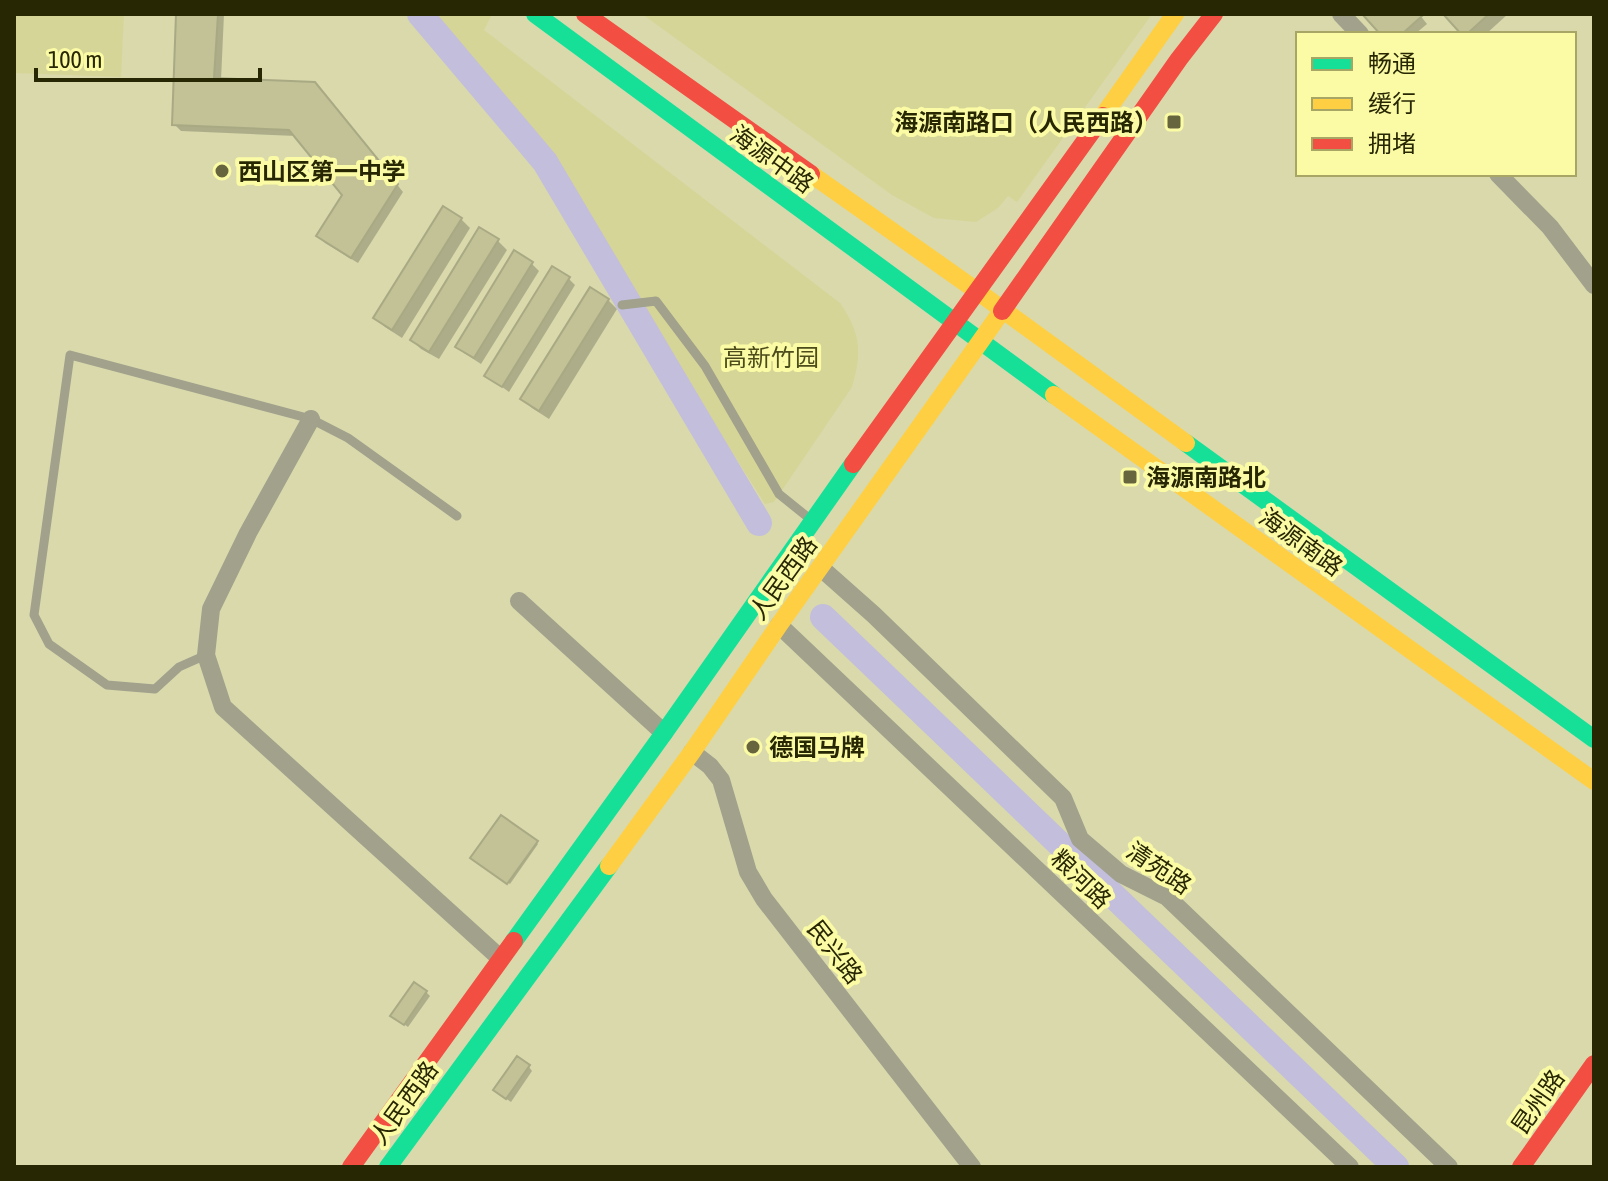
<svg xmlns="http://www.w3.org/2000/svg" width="1608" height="1181" viewBox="0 0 1608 1181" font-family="'Asap Condensed','Noto Sans SC',sans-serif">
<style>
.green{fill:#d5d597}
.shadow{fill:#0003}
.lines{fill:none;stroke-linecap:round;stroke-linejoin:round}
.river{stroke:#c2bedc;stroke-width:26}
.building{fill:#c2c296;stroke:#a9a984;stroke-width:2}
.lane{stroke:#a1a18c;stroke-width:9}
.street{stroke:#a1a18c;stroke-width:18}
.fast{stroke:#16e098;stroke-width:18}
.slow{stroke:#ffcf43;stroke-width:18}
.jam{stroke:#f24e42;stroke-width:18}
.poi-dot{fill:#66653e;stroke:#fbfba5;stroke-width:3}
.labels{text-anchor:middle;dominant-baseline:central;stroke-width:8;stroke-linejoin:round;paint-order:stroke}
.poi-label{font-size:24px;font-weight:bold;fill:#282703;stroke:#fbfba5;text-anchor:start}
.street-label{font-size:24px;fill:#282703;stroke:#fbfba5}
.park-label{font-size:24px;fill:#4d4c1b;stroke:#fbfba5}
</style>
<rect width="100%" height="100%" fill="#d9d9ac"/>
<!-- green -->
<path class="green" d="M14,14H124L121,77L14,73Z
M428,14H492L484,30L840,303C861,334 862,352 852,387L774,502L765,504L542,151Z
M642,14H1152L1017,202L1008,196L998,208L976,222L934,218L892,195Z"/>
<!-- shadow -->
<path class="shadow" d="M178,14H224L221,80L322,91L403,192L358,263L325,243L319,236L344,195L296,136L181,131L174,124Z
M1365,14H1419L1427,24L1415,34H1383Z
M1445,14H1508L1486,34H1464Z
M461,219L470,228L402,338L385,327L376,318Z
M498,241L507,250L439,359L421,349L412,340Z
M515,253L532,264L539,271L481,364L464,353L457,346Z
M569,279L575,285L509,392L486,375Z
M608,300L617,309L549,419L532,408L523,399Z
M502,818L538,844L510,884L473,858Z
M426,992L430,996L408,1027L397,1019Z
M529,1067L532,1071L511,1102L499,1094Z"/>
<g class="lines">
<!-- river -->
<path class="river" d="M420,14L545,162L759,523
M823,617L1396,1167"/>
</g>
<!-- building -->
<path class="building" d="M176,14H218L214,78L315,82L398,184L351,258L316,236L342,195L289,130L172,125Z
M1362,14H1420L1422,16L1402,34H1380Z
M1443,14H1489L1467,34H1461Z
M443,206L462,218L392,330L373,318Z
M479,227L499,239L429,352L410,340Z
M514,250L533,262L474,358L455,347Z
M552,266L570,277L502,387L484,376Z
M590,287L609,299L539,411L520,399Z
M501,815L538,841L507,884L470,858Z
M414,982L427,991L404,1025L390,1016Z
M517,1056L530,1065L506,1099L493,1090Z"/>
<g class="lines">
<!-- lane -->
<path class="lane" d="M622,305L656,301L705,366L779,494L810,519
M206,655L179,667L155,689L107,685L49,644L34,615L70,355L311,419L348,438L457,516"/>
<!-- street -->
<path class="street" d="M1341,14L1360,34
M1498,174L1550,227L1594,285
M311,419L248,533L211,609L206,655L223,707L500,958
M821,568L874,615L1063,798L1080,839L1121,874L1167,897L1449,1167
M519,601L664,733
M779,625L1350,1167
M692,752L710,766L721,780L748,872L764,899L972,1167"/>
<!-- fast -->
<path class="fast" d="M535,14L1054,395
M1186,443L1594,739
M514,941L664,733L853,464
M388,1167L609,866"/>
<!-- slow -->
<path class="slow" d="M1103,116L1175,14
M811,174L977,291L1186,443
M1054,395L1594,781
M609,866L692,752L779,625L1002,311"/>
<!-- jam -->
<path class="jam" d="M585,14L811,174
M1002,311L1179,59L1214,14
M853,464L1103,116
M351,1167L514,941
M1521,1167L1594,1064"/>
</g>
<!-- markers -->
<g class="poi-dot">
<rect x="1166" y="114" width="16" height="16" rx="4"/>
<circle cx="222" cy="171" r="8"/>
<rect x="1122" y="469" width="16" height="16" rx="4"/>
<circle cx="753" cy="747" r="8"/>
</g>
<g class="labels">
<!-- poi labels -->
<g class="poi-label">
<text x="1158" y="122" text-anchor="end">海源南路口（人民西路）</text>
<text x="238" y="171">西山区第一中学</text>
<text x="1146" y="477">海源南路北</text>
<text x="769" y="747">德国马牌</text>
</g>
<!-- street labels -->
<g class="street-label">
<text transform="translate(772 159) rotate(36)">海源中路</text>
<text transform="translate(1301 542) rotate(36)">海源南路</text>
<text transform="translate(783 578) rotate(-54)">人民西路</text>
<text transform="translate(1159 868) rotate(34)">清苑路</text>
<text transform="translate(1081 879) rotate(44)">粮河路</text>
<text transform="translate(835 952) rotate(52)">民兴路</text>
<text transform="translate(1538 1102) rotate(-55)">昆州路</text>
<text transform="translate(404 1103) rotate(-54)">人民西路</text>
</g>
<!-- park labels -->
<g class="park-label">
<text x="771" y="357">高新竹园</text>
</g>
</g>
<!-- border -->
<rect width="1608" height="1181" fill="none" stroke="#282703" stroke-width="32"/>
<!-- legend -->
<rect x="1296" y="32" width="280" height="144" fill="#fbfba5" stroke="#a7a664" stroke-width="2"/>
<rect x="1312" y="58" width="40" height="12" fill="#16e098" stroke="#a7a664" stroke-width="2"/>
<text x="1368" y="72" font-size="24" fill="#282703">畅通</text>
<rect x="1312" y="98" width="40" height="12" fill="#ffcf43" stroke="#a7a664" stroke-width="2"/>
<text x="1368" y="112" font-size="24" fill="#282703">缓行</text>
<rect x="1312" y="138" width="40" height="12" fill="#f24e42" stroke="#a7a664" stroke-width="2"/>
<text x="1368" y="152" font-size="24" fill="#282703">拥堵</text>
<!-- scale -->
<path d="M36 68v12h224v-12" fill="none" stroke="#282703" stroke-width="4"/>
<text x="48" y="68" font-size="24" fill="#282703" stroke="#fbfba5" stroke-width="6" paint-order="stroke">100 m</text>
</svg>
